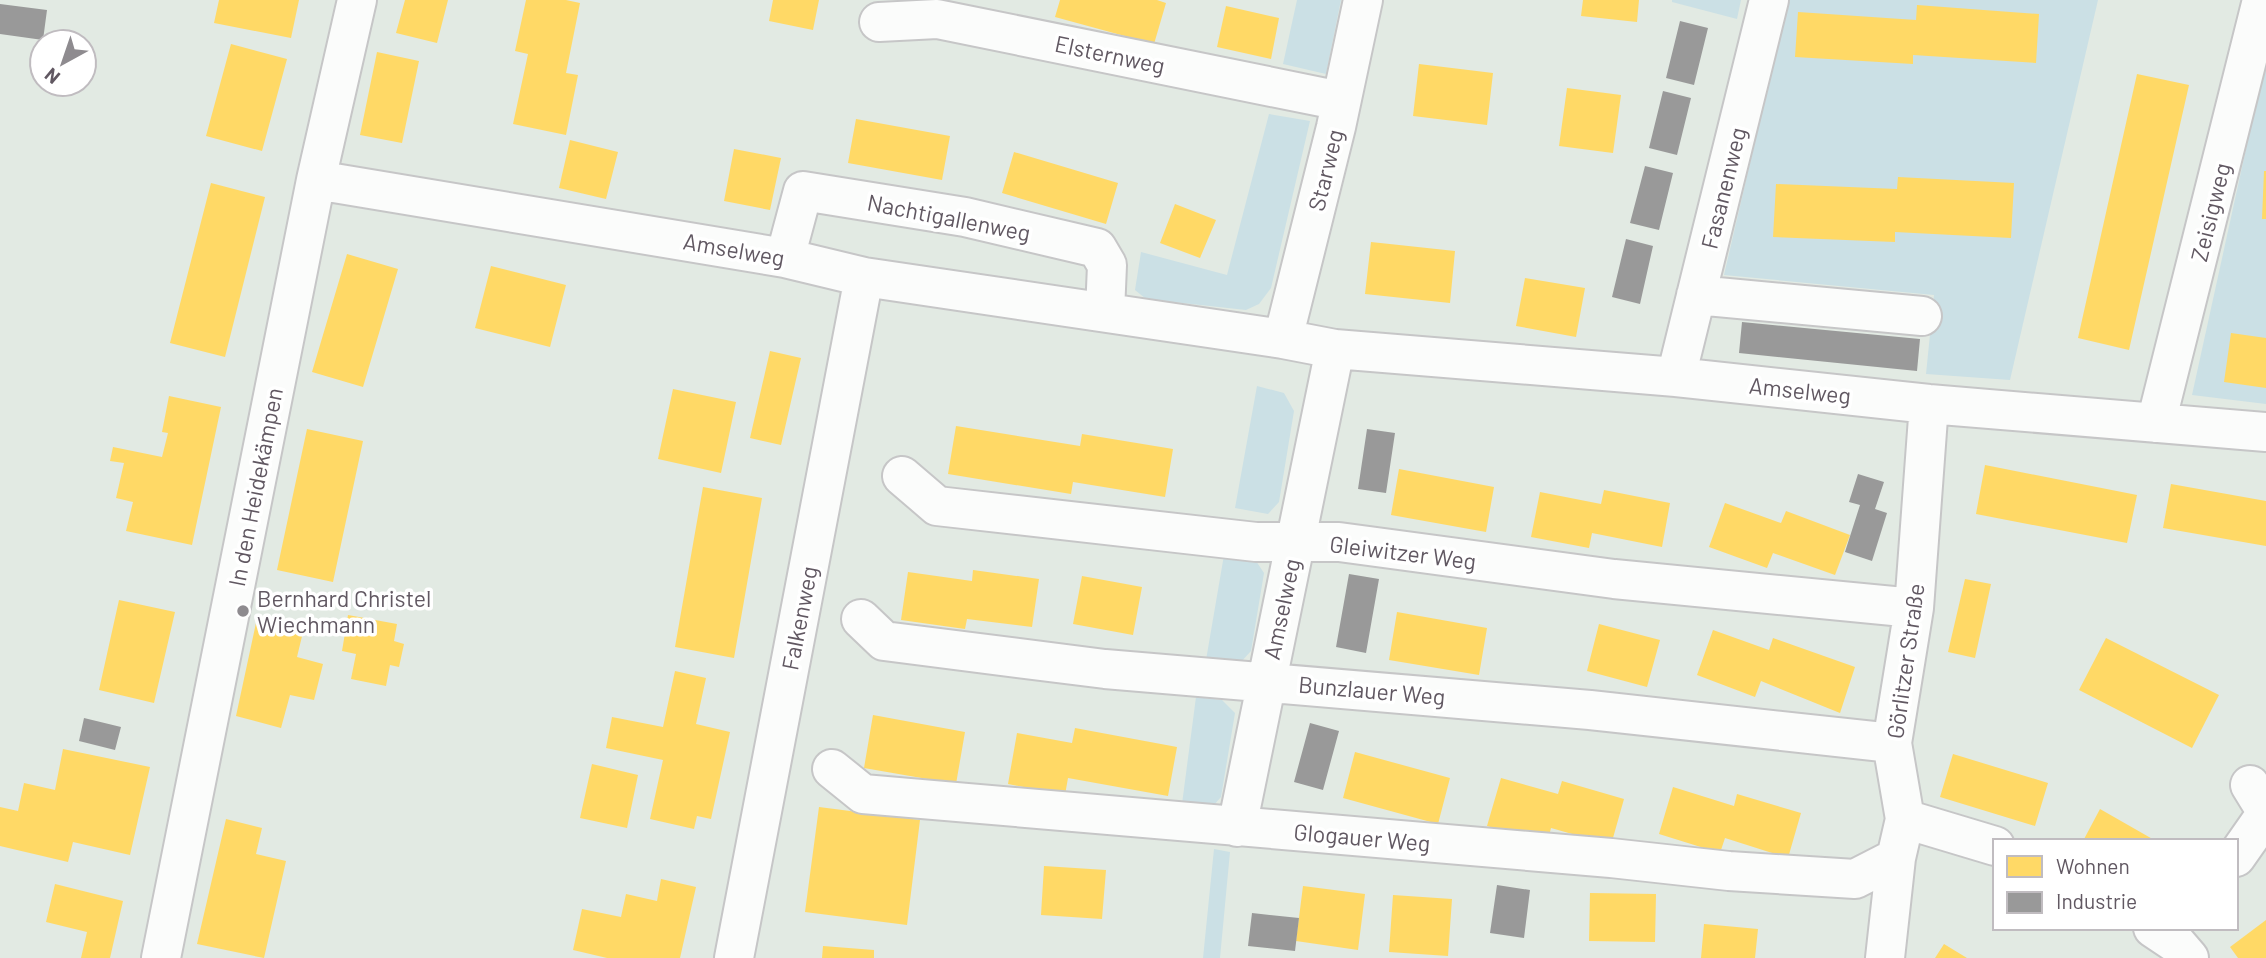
<svg xmlns="http://www.w3.org/2000/svg" width="2266" height="958" viewBox="0 0 2266 958" font-family="Barlow,sans-serif">
<style>
.green{fill:#cbe0e5}
.homes{fill:#ffd966}
.industry{fill:#999}
.lines{fill:none;stroke-linecap:round;stroke-linejoin:round}
.minor-casing{stroke:#c6c6c7;stroke-width:42}
.minor{stroke:#fbfcfb;stroke-width:38}
.poi-dot{fill:#8e8b8f;stroke:#fff;stroke-width:2.5}
.labels{text-anchor:middle;dominant-baseline:central;stroke-width:7;stroke-linejoin:round;paint-order:stroke}
.street-label{font-size:23px;fill:#615862;stroke:#fff}
.poi-label{font-size:23px;fill:#615862;stroke:#fff;text-anchor:start}
</style>
<rect width="100%" height="100%" fill="#e2eae3"/>
<!-- green -->
<path class="green" d="M1297,0H1341L1326,74L1283,64Z
M1672,0H1741L1737,19L1672,2Z
M1788,0H2098L2010,380L1926,374L1934,295L1724,275Z
M2266,58V404L2192,395Z
M1269,114L1310,121L1271,288L1259,304L1246,310L1146,299L1135,290L1141,252L1227,275Z
M1257,386L1284,393L1294,411L1279,502L1268,514L1235,508Z
M1224,555L1254,558L1264,573L1251,651L1240,663L1206,660Z
M1196,697L1222,700L1235,713L1221,797L1213,806L1182,804Z
M1214,849L1230,852L1220,958H1203Z"/>
<!-- homes -->
<path class="homes" d="M219,0H299L291,38L214,23Z
M405,0H448L437,43L396,33Z
M526,0H566L580,3L566,73L578,75L566,135L513,124L528,54L515,51Z
M773,0H819L813,30L769,21Z
M1060,0H1157L1166,3L1154,44L1055,17Z
M1583,0H1639L1637,22L1581,16Z
M1917,5L2039,14L2036,63L1913,55V64L1795,57L1798,12L1916,20Z
M1226,6L1279,18L1271,59L1217,47Z
M231,44L287,59L262,151L206,136Z
M377,52L419,61L402,143L360,135Z
M1419,64L1493,73L1487,125L1413,116Z
M2137,74L2189,85L2129,350L2078,338Z
M1567,88L1621,95L1613,153L1559,146Z
M856,119L950,136L942,180L848,163Z
M570,140L618,152L606,199L559,188Z
M734,149L781,158L770,210L724,201Z
M1014,152L1118,183L1106,224L1002,193Z
M2264,171H2266V219H2262Z
M1898,177L2014,183L2011,238L1895,232V242L1773,237L1776,184L1897,189Z
M211,183L265,197L225,357L170,343Z
M1175,204L1216,220L1200,258L1160,243Z
M1371,242L1455,251L1450,303L1365,294Z
M347,254L398,269L363,387L312,372Z
M491,266L566,285L550,347L475,328Z
M1525,278L1585,288L1576,337L1516,326Z
M2231,333L2266,338V388L2224,382Z
M770,351L801,358L781,445L750,438Z
M673,389L736,402L721,473L658,459Z
M169,396L221,407L192,545L126,531L133,502L116,498L124,463L110,461L113,447L162,457L168,433L162,432Z
M956,426L1080,446L1082,434L1173,449L1165,497L1073,482L1071,494L948,474Z
M307,429L363,441L333,582L277,570Z
M1985,465L2137,495L2127,543L1976,514Z
M1399,469L1494,487L1486,532L1391,515Z
M2171,484L2266,501V546L2163,528Z
M703,487L762,498L734,658L675,647Z
M1604,490L1670,503L1662,547L1592,533L1589,548L1531,537L1540,492L1601,504Z
M1725,503L1781,523L1786,511L1850,535L1835,575L1773,553L1767,568L1709,547Z
M973,570L1039,579L1032,627L967,619L965,629L901,620L908,572L972,581Z
M1082,576L1142,587L1133,635L1073,624Z
M1965,579L1991,584L1975,658L1948,652Z
M119,600L175,612L154,703L99,690Z
M1397,612L1487,628L1479,675L1389,660Z
M348,615L397,624L394,641L404,644L399,667L390,665L386,686L351,679L356,654L342,651Z
M256,623L303,632L297,657L323,664L314,700L290,695L281,728L236,716Z
M1599,624L1660,640L1647,687L1587,671Z
M1713,630L1769,650L1773,638L1855,667L1840,713L1761,681L1755,697L1697,675Z
M2106,638L2219,695L2192,748L2079,690Z
M675,671L706,678L696,724L730,732L711,819L697,816L694,829L650,819L663,760L606,748L612,717L663,727Z
M873,715L965,732L956,784L864,768Z
M1075,728L1177,747L1168,796L1068,778L1065,795L1008,784L1017,733L1072,743Z
M63,749L150,767L130,855L73,842L68,862L0,846V807L18,811L24,783L55,790Z
M1355,752L1450,778L1438,824L1343,798Z
M1953,754L2048,783L2035,826L1940,797Z
M592,764L638,775L627,828L580,818Z
M1501,778L1558,794L1562,781L1624,799L1611,845L1551,828L1547,843L1487,826Z
M1673,787L1734,806L1737,794L1801,813L1788,858L1725,838L1720,853L1659,834Z
M819,807L920,820L907,925L805,912Z
M2100,809L2156,841H2083Z
M226,819L262,828L256,854L286,861L264,958L197,944Z
M1044,866L1106,870L1102,919L1041,915Z
M661,879L696,887L680,958H607L573,950L582,909L621,917L626,894L657,901Z
M55,884L123,901L110,958H81L87,932L46,922Z
M1303,886L1365,894L1358,950L1296,941Z
M1590,893L1656,894L1655,942L1589,941Z
M1393,895L1452,899L1448,956L1389,952Z
M2266,920V958H2238L2230,947Z
M1704,924L1758,929L1755,958H1701Z
M1944,944L1967,958H1935Z
M823,946L874,950V958H822Z"/>
<!-- industry -->
<path class="industry" d="M0,4L47,10L43,40L0,34Z
M1680,21L1708,28L1694,85L1666,78Z
M1663,91L1691,98L1677,155L1649,148Z
M1645,166L1673,173L1659,230L1630,223Z
M1626,239L1653,246L1640,304L1612,297Z
M1742,322L1920,339L1917,371L1739,353Z
M1367,429L1395,433L1386,493L1358,489Z
M1858,474L1884,482L1875,509L1887,513L1872,561L1845,552L1860,505L1849,502Z
M1349,574L1379,579L1366,653L1336,647Z
M84,718L121,727L115,750L79,741Z
M1310,723L1339,731L1323,790L1294,782Z
M1497,885L1530,890L1524,938L1490,933Z
M1252,913L1299,918L1295,951L1248,946Z"/>
<g class="lines">
<defs>
<path id="minor" d="M879,22L937,19L1341,101
M316,180L785,258L864,277L1283,339L1335,349L1676,377L1929,404L2266,432
M785,258L803,191L965,217L1097,248L1107,265L1105,312
M1696,295L1922,316
M1283,339L1336,127L1363,0
M1676,377L1769,0
M2156,423L2262,0
M902,476L937,506L1256,542H1339L1614,579L1914,608
M861,619L884,641L1105,669L1590,710L1892,743
M832,769L863,794L1611,858L1729,871L1855,879L1896,858
M2250,785L2266,811
M1905,819L1995,846
M1237,827L1335,349
M2236,857L2266,814
M2153,928L2177,944L2189,958
M161,958L316,180L357,0
M734,958L864,277
M1885,958L1896,858L1905,819L1892,743L1914,608L1929,404"/>
</defs>
<!-- minor casing -->
<use href="#minor" class="minor-casing"/>
<!-- minor -->
<use href="#minor" class="minor"/>
</g>
<!-- markers -->
<circle class="poi-dot" cx="243" cy="611" r="7"/>
<g class="labels">
<!-- street labels -->
<g class="street-label">
<text transform="translate(1110 54) rotate(12)">Elsternweg</text>
<text transform="translate(1325 170) rotate(-76)">Starweg</text>
<text transform="translate(1723 188) rotate(-76)">Fasanenweg</text>
<text transform="translate(2210 212) rotate(-76)">Zeisigweg</text>
<text transform="translate(949 217) rotate(11)">Nachtigallenweg</text>
<text transform="translate(734 249) rotate(10)">Amselweg</text>
<text transform="translate(1800 390) rotate(6)">Amselweg</text>
<text transform="translate(255 487) rotate(-79)">In den Heidekämpen</text>
<text transform="translate(1403 552) rotate(7)">Gleiwitzer Weg</text>
<text transform="translate(1281 609) rotate(-78)">Amselweg</text>
<text transform="translate(799 618) rotate(-79)">Falkenweg</text>
<text transform="translate(1905 661) rotate(-82)">Görlitzer Straße</text>
<text transform="translate(1372 690) rotate(5)">Bunzlauer Weg</text>
<text transform="translate(1362 837) rotate(5)">Glogauer Weg</text>
</g>
<!-- poi labels -->
<g class="poi-label">
<text x="257" y="598">Bernhard Christel<tspan x="257" dy="26">Wiechmann</tspan></text>
</g>
</g>
<!-- legend -->
<rect x="1993" y="839" width="245" height="91" fill="#ffffff" stroke="#c0bcc0" stroke-width="2"/>
<rect x="2007" y="856" width="35" height="21" fill="#ffd966" stroke="#c0bcc0" stroke-width="2"/>
<text x="2056" y="874" font-size="21" fill="#615862">Wohnen</text>
<rect x="2007" y="892" width="35" height="21" fill="#999999" stroke="#c0bcc0" stroke-width="2"/>
<text x="2056" y="909" font-size="21" fill="#615862">Industrie</text>
<!-- north arrow -->
<g transform="translate(63 63) rotate(220)"><circle r="33" fill="#ffffff" stroke="#c0bcc0" stroke-width="2"/>
<path d="M0-5L12 26L0 18L-12 26Z" fill="#8e8b8f"/>
<text y="-10" font-size="19" font-weight="bold" text-anchor="middle" fill="#615862">N</text>
</g>
</svg>
